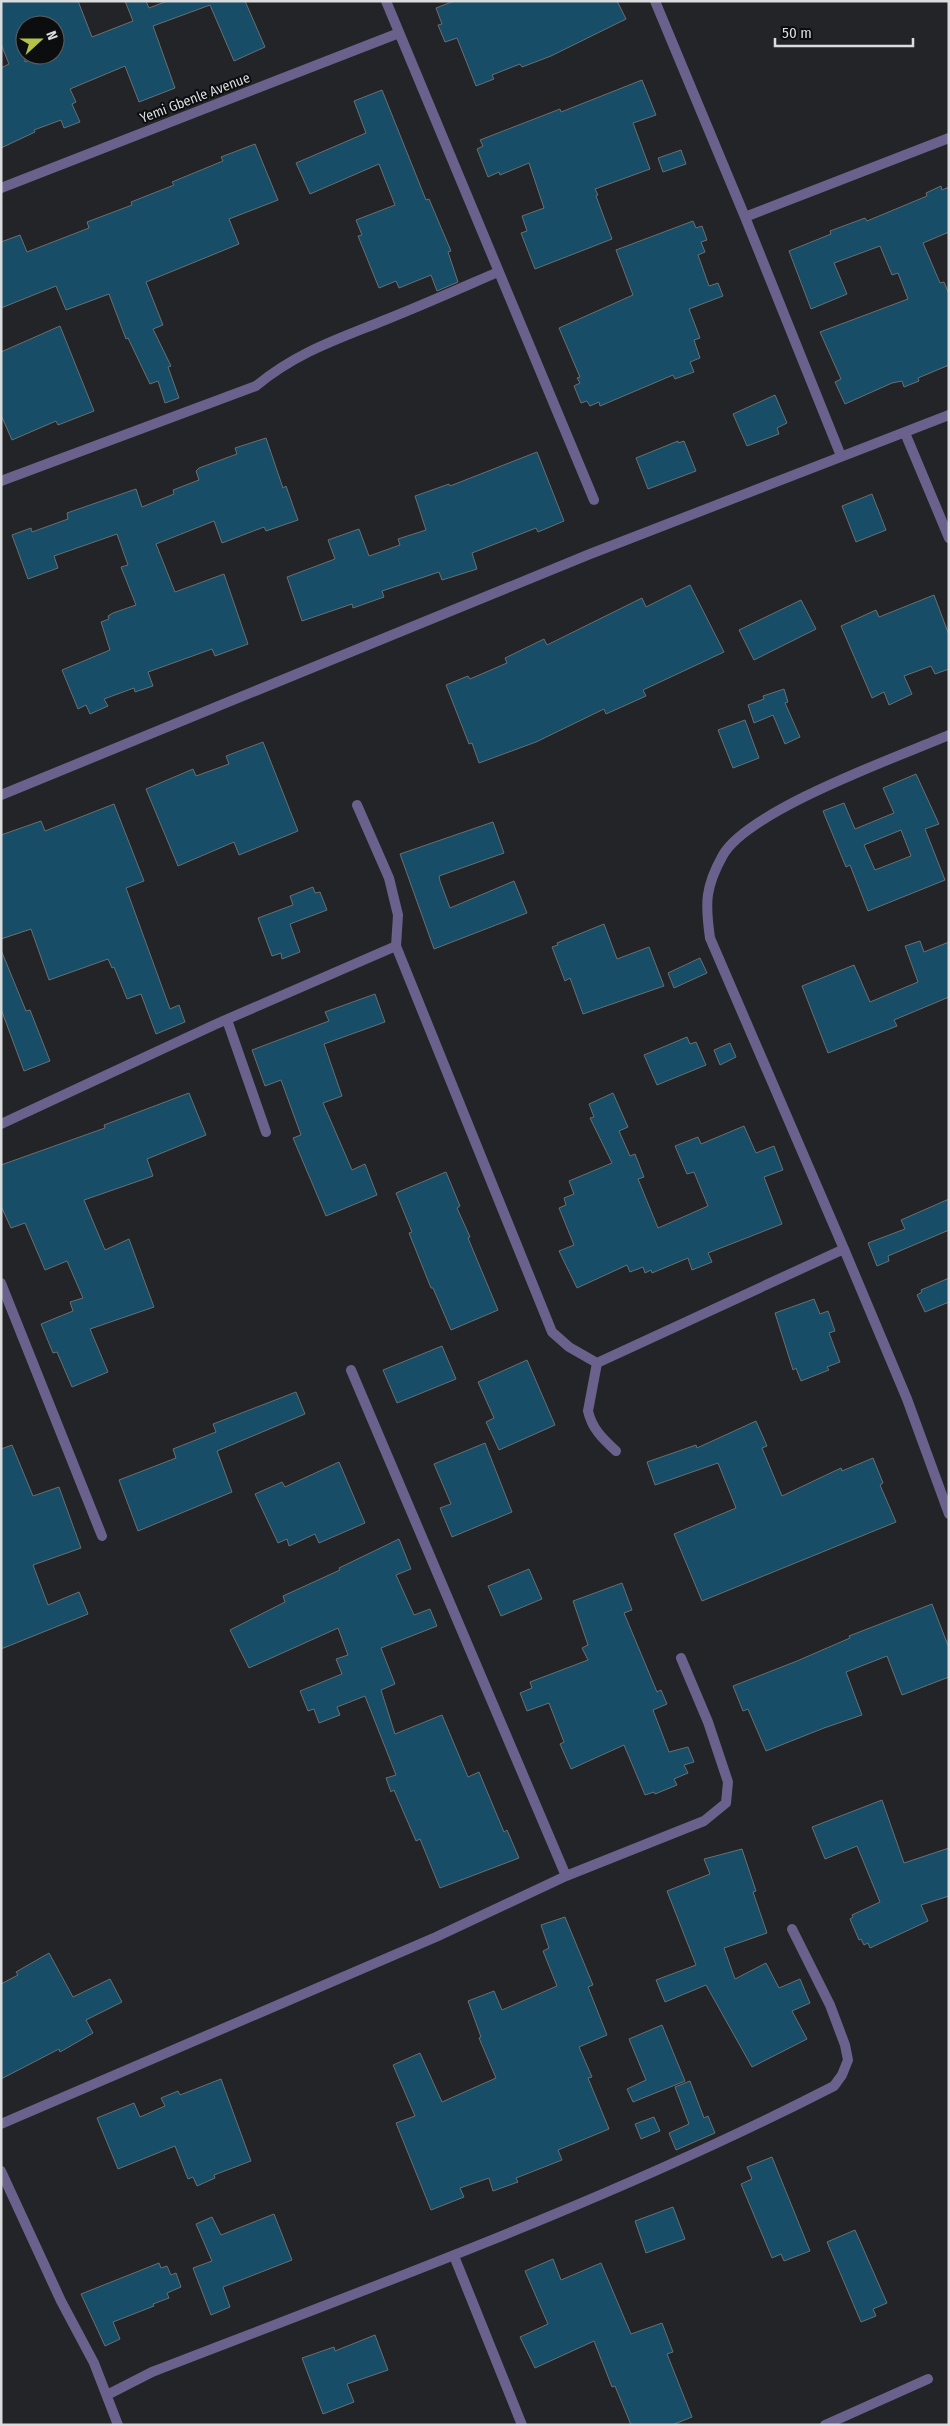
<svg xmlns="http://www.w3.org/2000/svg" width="950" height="2426" viewBox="0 0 950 2426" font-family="'Fira Sans Condensed',sans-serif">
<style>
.building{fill:#174d67;stroke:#6a6f71;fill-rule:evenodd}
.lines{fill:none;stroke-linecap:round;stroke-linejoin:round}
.street{stroke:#6a628c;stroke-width:10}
.labels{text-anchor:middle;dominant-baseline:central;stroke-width:4;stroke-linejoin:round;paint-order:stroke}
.street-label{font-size:14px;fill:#dadcde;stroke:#0c0d0f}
</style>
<rect width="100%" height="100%" fill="#222427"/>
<!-- building -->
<path class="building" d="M1,1H78L92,37L133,21L125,1H146L149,8L167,1H245L265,47L234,61L210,5L153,26L175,88L139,102L125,66L70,89L76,102L72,104L80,122L64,128L61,120L34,130L35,132L1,148V68L9,64L1,44ZM25,25H55V55H42L25,62Z
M454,1H617L626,19L551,56L522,67L520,64L492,75L494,79L476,86L457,38L445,42L438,25L442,24L436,8Z
M642,80L656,115L633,123L650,169L595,189L598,195L596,196L612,239L535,269L521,233L527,231L522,216L544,208L529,163L500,175L499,172L488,177L477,149L483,146L480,140L560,109L561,112Z
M382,90L426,200L429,199L451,251L448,252L458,282L437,291L431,275L399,288L396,281L379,288L358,236L362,235L356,220L395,205L379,164L310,194L296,163L366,133L354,101Z
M255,144L278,200L229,219L239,244L146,282L163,325L153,329L171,366L168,367L179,398L165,403L158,381L150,384L128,338L126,339L109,294L66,310L56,286L1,308V242L20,235L27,252L89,228L87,222L132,205L131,202L174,185L172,182L223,161L221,157Z
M681,150L686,164L663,172L658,158Z
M941,186L942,190L949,187V232L923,243L940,283L944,282L949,294V365L918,378L919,381L904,387L902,381L892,383L845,404L835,382L841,379L820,332L908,299L898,273L892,275L880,246L834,263L847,294L811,309L789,251L831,234L830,231L865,218L867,221L927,196L926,193Z
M693,221L696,228L702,226L707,240L701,242L705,252L698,255L709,286L718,283L723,296L689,309L700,338L694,340L700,358L690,362L694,372L675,379L673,375L600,406L599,402L590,406L587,401L581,403L574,386L580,383L577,378L580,377L559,328L633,295L616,250Z
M60,326L94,411L58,425L56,421L12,440L1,415V352Z
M775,395L787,423L777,428L779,434L747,446L733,414Z
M266,438L283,488L286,486L298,520L266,531L264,527L222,543L214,521L156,544L175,592L224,574L248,644L215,656L212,649L148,672L153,686L135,692L134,688L104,699L108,706L90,714L86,705L78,709L62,670L110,650L101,622L109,619L108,616L113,613L136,605L121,567L128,565L117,534L54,556L58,568L28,579L12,535L31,528L32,532L68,519L67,513L136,489L142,507L174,494L173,490L199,480L196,471L199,468L237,454L235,448Z
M678,441V443L684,441L696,471L648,489L636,458Z
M537,452L564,521L538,532L536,528L472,553L477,569L442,580L439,572L382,591L384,597L353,608L352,604L302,621L287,577L335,559L328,540L359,529L369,556L400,545L398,539L426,530L415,496L449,484L450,486Z
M872,494L886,530L856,542L842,506Z
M690,585L724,652L643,690L646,696L606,714L604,709L536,742L479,763L472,743L469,744L446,685L468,676L470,679L507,663L505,658L544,639L547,645L642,598L646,607Z
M934,595L949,635V669L935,674L931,666L904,676L912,694L889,705L884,692L872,698L841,626L876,610L879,617Z
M801,600L816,629L754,660L739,630Z
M784,689L788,702L785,703L800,737L785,744L773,715L754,723L748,705L764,699L763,696Z
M745,720L759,758L733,768L718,730Z
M263,742L298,831L239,855L234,842L178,866L146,789L193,769L196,776L229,764L226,756Z
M916,774L939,824L925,829L945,880L868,911L850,865L846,867L823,811L844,803L855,829L894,813L883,788ZM901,830L911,856L875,870L864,845Z
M114,804L144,881L126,888L170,1009L179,1005L185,1022L156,1034L141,994L127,999L114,967L112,968L108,959L49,980L31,929L1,939V835L41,821L45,831Z
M493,822L504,853L439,876L440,881L450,908L514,881L527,913L434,949L400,854Z
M313,887L315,893L320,892L327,910L290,924L300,952L282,959L281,953L272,956L258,918L293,905L290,896Z
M604,924L617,959L649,947L664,986L583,1014L570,978L565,981L552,947L558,945L557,943Z
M920,941L924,952L949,942V997L894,1020L897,1026L828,1053L802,986L854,965L870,1002L918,982L905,946Z
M1,950L26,1011L30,1010L50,1061L24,1071L1,1009Z
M700,958L707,973L674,988L668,973Z
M375,994L385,1022L324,1044L342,1096L323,1103L352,1170L365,1164L377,1195L326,1216L293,1138L301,1135L281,1080L265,1086L252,1050L329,1021L325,1012Z
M687,1037L690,1044L696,1042L706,1065L657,1085L644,1055Z
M730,1043L736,1057L720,1065L714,1050Z
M189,1093L206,1135L147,1159L153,1176L84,1200L105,1250L129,1239L154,1307L90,1329L108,1372L72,1387L57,1352L53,1353L41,1324L73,1311L70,1302L83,1298L67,1261L45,1270L25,1223L11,1228L1,1206V1165L105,1128L104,1125Z
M613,1093L628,1127L619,1131L630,1156L635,1154L644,1177L638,1179L658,1228L708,1206L694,1172L687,1174L675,1146L698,1137L701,1144L744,1126L756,1153L774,1146L783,1170L764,1177L782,1224L708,1253L712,1262L692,1270L688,1258L652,1273L651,1270L645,1273L643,1267L630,1272L627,1265L577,1288L559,1251L574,1245L559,1208L566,1205L564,1198L574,1194L569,1181L612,1163L590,1118L594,1117L589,1104Z
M446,1172L460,1206L457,1208L470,1237L468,1238L498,1310L451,1330L433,1288H431L409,1233L412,1232L396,1193Z
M949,1199V1230L888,1256L889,1261L877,1266L868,1243L905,1229L901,1220Z
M949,1278V1302L925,1312L917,1295L922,1292L921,1290Z
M814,1299L820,1314L828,1311L835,1331L829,1333L840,1362L827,1367L829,1370L801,1381L796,1368L793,1370L775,1313Z
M442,1346L456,1379L397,1403L383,1370Z
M527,1360L555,1425L499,1450L486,1422L494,1418L478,1382Z
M296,1392L305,1414L217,1451L232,1492L138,1531L119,1480L176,1458L173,1449L216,1432L213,1424Z
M756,1421L767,1446L762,1448L782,1496L841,1468L842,1471L873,1458L883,1483L880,1485L896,1522L702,1601L674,1534L736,1508L718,1463L655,1485L647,1462L696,1445L697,1448Z
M485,1443L512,1512L452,1537L440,1508L451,1504L434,1464Z
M12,1445L33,1496L59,1487L81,1548L33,1565L48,1605L79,1592L88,1614L1,1649V1449Z
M339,1462L365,1523L319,1543L315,1534L289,1546L287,1539L278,1543L255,1494L282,1482L285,1487Z
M399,1539L411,1569L396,1575L414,1615L430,1609L437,1626L381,1648L395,1684L381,1690L395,1734L442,1715L468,1777L479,1772L504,1832L507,1830L519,1858L440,1888L420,1839L416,1841L394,1790L391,1792L386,1778L396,1775L365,1696L337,1707L340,1715L319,1723L314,1709L308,1711L300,1691L342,1674L336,1659L348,1655L338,1628L249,1668L230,1630L285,1602L283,1596L340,1570L339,1568Z
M529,1569L542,1599L501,1616L488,1586Z
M622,1583L632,1610L624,1613L657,1692L661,1690L667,1704L653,1710L669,1752L688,1747L694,1762L684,1765L688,1773L674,1779L677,1785L655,1794L654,1792L645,1795L624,1745L571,1769L560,1744L564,1742L549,1703L527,1711L520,1693L532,1688L530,1682L588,1660L582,1648L588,1645L573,1601Z
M932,1604L949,1648V1677L902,1695L887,1656L846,1672L862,1715L824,1728L766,1751L748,1709L743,1711L733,1686L797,1661L850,1638L849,1636Z
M882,1800L904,1863L949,1848V1896L921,1905L928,1921L870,1948L868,1943L864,1945L861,1939L859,1940L850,1919L853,1917L852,1915L880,1902L857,1846L825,1859L812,1827Z
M742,1849L756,1891L753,1892L767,1933L724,1948L735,1979L766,1963L779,1988L800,1979L810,2003L792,2011L807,2039L752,2067L706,1985L665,2002L656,1980L696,1965L667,1891L710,1874L704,1859Z
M565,1917L593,1985L588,1987L607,2035L579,2047L592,2077L588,2078L609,2129L558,2150L562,2160L516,2178L518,2182L493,2191L489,2178L460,2188L464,2197L431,2210L396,2123L415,2116L393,2065L420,2053L442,2102L496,2078L479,2038L481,2037L468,2001L494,1991L502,2010L557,1986L543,1951L549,1948L541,1925Z
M49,1953L73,1997L110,1979L122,2002L86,2020L93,2033L60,2052L59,2049L1,2079V1984L18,1975L16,1972Z
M662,2025L685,2081L633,2102L627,2089L646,2080L629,2039Z
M221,2079L251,2161L214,2175L215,2178L197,2186L193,2177L188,2179L175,2146L118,2169L97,2118L134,2103L140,2117L165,2106L161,2098L178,2091L180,2095Z
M690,2081L704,2118L708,2116L715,2133L676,2150L669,2133L689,2124L675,2087Z
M654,2117L660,2131L641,2139L635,2124Z
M772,2157L810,2251L784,2261L781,2254L772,2258L741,2184L752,2179L747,2167Z
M673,2207L685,2239L646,2253L635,2221Z
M274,2214L292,2260L223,2287L230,2307L211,2315L193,2268L212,2261L196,2224L212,2217L221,2235Z
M855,2230L887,2303L873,2309L876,2316L861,2322L827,2242Z
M553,2259L561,2280L601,2263L631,2334L662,2323L673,2352L667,2354L692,2417L672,2425H631L615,2386L612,2387L594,2341L535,2368L520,2337L548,2324L525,2271Z
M159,2263L161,2268L167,2266L171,2275L176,2273L181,2287L167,2293L169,2298L153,2304L154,2306L113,2322L120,2339L105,2346L81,2294Z
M375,2335L388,2370L347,2384L354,2402L323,2414L302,2358L334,2347L335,2351Z"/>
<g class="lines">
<!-- street -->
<path class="street" d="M386,1L594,500
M655,1L745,217L841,456
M1,188L399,33
M745,217L949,138
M905,433L949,538
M1,481L256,386C297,352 338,339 385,320C423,305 461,288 498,272
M1,795L590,554L949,415
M357,805L389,878L398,915L396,946L552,1332L569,1347L597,1363L844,1249L710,938C705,903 705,887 723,855C749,810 897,757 949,735
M227,1020L266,1132
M1,1124L214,1025L396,946
M844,1249L907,1399L949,1514
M1,1283L102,1536
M597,1363L588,1411C592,1429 603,1439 616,1451
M351,1370L566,1876
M1,2124L436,1937L566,1876L704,1821L726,1803L728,1782L708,1722L681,1658
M1,2171L61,2301L94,2363L118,2425
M454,2256L522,2425
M107,2395L152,2372C382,2283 614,2199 834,2086L842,2075L848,2060L845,2045L830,2005L792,1929
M825,2425L928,2379"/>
</g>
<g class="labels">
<!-- street labels -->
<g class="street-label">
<text transform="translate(195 98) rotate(-21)">Yemi Gbenle Avenue</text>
</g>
</g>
<!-- border -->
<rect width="950" height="2426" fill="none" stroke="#dadcde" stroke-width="5"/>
<!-- north arrow -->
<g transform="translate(40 40) rotate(69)"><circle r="24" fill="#0c0d0f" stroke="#5e6062"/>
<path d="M0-4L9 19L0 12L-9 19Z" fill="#b4c24a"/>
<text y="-8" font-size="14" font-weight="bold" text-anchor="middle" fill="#dadcde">N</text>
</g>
<!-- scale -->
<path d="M775 38v8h138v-8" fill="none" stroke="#dadcde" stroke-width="2.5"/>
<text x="782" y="38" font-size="15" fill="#dadcde" stroke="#0c0d0f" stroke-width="4" paint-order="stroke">50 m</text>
</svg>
